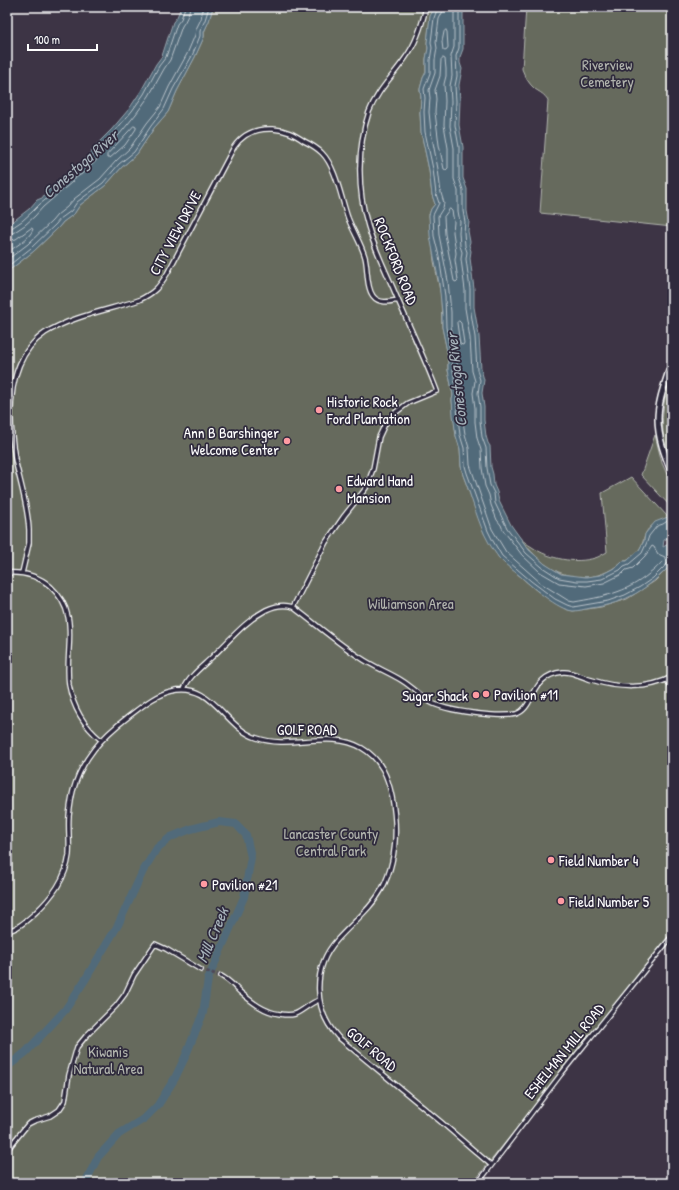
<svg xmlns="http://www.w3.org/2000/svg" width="679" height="1190" viewBox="0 0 679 1190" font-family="'Patrick Hand',sans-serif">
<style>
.green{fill:#666b5d;stroke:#b2b5ae}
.water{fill:#516a7a;stroke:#97a6af}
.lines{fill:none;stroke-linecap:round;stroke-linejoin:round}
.shore{stroke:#b9c3ca;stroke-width:1}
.river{stroke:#516a7a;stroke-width:8}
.minor-tunnel{stroke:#504858;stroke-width:3.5;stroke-dasharray:3.5 2;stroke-linecap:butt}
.minor-casing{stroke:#fff;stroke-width:6}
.secondary-casing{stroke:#fff;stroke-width:8}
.minor{stroke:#2f2a3d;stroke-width:3.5}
.secondary{stroke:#2f2a3d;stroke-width:5}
.poi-dot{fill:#ff9aa2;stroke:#2f2a3d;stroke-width:1.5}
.labels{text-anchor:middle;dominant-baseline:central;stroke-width:3.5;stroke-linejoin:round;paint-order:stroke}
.park-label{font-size:15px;fill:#b2b5ae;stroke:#2f2a3d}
.street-label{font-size:15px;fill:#fff;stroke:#2f2a3d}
.poi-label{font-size:15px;fill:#fff;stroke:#2f2a3d;text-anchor:start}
.water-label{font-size:16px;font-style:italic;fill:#a8b4bc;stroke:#2f2a3d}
</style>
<rect width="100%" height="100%" fill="#3d3445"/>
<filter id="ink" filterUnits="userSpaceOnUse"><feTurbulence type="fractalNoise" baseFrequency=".025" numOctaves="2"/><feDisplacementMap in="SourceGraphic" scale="8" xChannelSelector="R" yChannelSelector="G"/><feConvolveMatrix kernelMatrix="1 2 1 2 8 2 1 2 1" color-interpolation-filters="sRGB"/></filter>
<g filter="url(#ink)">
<!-- green -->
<path class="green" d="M213,7H435L430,17L427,43L428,48L426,59V72L423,78L420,89L421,98L420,112L421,132L429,170L432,195L435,204L431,209L429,215L434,261L441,296L442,327L448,356V370L453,395L452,400L456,436L460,449L461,466L463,475L484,533L499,558L537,591L565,609L573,611L601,607L627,599L655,581L672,564V933L473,1183H7V272L34,251L59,227L63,222L74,214L80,205L106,185L122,167L137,154L154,128L168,112L177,91L195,57L204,37V32L209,21Z
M526,7H672V227L540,213L548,100C544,94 541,93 535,89C529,84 525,77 522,69Z
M672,372V463C657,431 662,404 672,372Z
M655,435L662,463L672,486V508L641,475Z
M631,477L668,517C659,522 648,525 645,535C643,541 642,547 637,552C635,554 631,558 628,560C626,561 622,561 620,563C599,582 567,581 545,564C535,556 527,547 519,537C523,541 527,544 532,547C549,559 575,564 595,558C599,557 603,554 607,552L602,493Z"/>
<!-- water -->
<path class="water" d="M181,7H213L209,21L204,32V37L195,57L177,91L168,112L154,128L137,154L122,167L106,185L80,205L74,214L63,222L59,227L34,251L7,272V226L29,209L37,200L42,198L47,191L52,188L66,176L69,171L76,167L89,156L95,146L112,129L129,109L141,91L156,64L162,56L173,22L177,17Z
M435,7H463V49L460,57V63L462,69L459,85L460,101L459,125L463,147V178L467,189V211L469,222L468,231L470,242L469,245L471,251L470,258L474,289V307L479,336L481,369L484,380L482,393L484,407V420L486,436L488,443L490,446L491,467L493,474L494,485L497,492L499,501L511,525L529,550L545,564L561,574L586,577L601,575L618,566L623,561H627L639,550L644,541L645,534L655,522L668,517L672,512V536L664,540L663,547L672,542V564C647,589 627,603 591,608C585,609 578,611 573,611C558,610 531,586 520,576C513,570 505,565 499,558C496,554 492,548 489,543C477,522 472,497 463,475L461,466L460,449L456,436L453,415L452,400L453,395L448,370V356L442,327V312L439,283L430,236L429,215L431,209L435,204L432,195L429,170L421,132L420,112L421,98L420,89L423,78L426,72V59L428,48L427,43L430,16Z"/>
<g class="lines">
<!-- shore -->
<path class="shore" d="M438,7L434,18L431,42L432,48L430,60V73L424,89L425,98L424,112L425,132L433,169L436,194L439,203L433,215L434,236L439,256L445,296L446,327L457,395L456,400L460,435L464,448L465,466L467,473L488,531L493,541L502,556L531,581L555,599L567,605L573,607L608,601L625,595L640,587L653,578L668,563L672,562
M443,7V11L439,19L436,42L437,48L435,60V73L429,90L430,98L429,112L431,132L438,169L441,193L444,203L443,208L438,216L439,235L448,281L451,312V326L457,355V369L462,394V414L465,434L469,448L470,465L492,529L506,552L542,584L569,601L574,602C602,597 626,593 649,574C655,570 660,564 665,559V557L658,554L654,547L652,546L645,556L633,568L626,570L622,574L604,583L586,586L559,583L540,572L522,555L503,530L501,525L497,520L491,505L489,495L485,486L482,468L481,450L477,438L475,422V408L473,393L475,381L472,371L470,338L465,308V290L461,259L462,252L460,246L459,232L460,222L458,211V191L454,179V148L450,126L451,101L450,86L452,76L451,56L454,47V7
M459,7V48L456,56L457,76L455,86L456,101L455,125L459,147V178L463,190V211L465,222L464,232L465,246L467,252L466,259L470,289V307L475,337L477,370L480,380L478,393L480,407V421L482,437L486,448L487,468L490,485L494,493L495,503L507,528L526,553L542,567L559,578L577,581H587L602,579L620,570L624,566L629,564L642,553L647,542L649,536L657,526L663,524L672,518
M446,30L447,32L448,47L447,50L445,51L443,50L442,42L444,32Z
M443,58L445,59L446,69V76L444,84L445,101L444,125L448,148V168L446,170L444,169L439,145L435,112L436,99L435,90L440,76L441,60Z
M134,126L136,127V129L125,145L110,158H107V155Z
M450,209L452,211L454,222L453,232L456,253L455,260L458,280L456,282L454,281L445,234L444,217Z
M7,229H10L22,221L32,212L40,204L44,201L69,179L72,174L79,170L91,158L99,148L115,131L132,111L144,94L159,66L166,57L177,24L181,19L185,7
M7,235L13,233L25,225L35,216L43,207L72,182L75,178L82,174L95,162L103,151L119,135L136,114L149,96L164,69L170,60L182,26C186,21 189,14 190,7
M7,241L16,239L31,228L33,229C30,239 15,246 7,253
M7,260L28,244L52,221L57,215L67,207L74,199L100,179L116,161L130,148L147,123L160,107L169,87L187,54L195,35L196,29L201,19L203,7
M7,267L31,248L56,224L60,219L71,211L77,202L103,183L119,164L134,152L151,126L164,109L173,89L192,56L200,36V31L205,20L209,7
M459,321L461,323L464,343L463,345L460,344L457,323Z"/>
<!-- river -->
<path class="river" d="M7,1067L26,1052L65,1010L85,980L118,925L143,871L157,848L171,837L191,829L219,822L236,824L246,835L251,857L244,897L208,979L203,1013L186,1055L175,1078L158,1105L145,1118L119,1134L98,1157L85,1183"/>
<!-- minor-tunnel -->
<path class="minor-tunnel" d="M201,970L221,976"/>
<defs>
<path id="minor" d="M426,7C422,25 417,42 406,57C393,76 377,91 369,112C357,148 357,190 368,226C374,247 384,267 393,288C407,322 424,356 437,391L408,403L395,413L385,424L379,437L373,469L366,488L344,516L326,542L293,607C316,624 337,643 361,658C374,667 388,672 401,680C411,686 420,695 430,702C445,711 499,718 516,714C536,708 529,675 563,672C573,671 583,678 592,680C617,688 648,690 672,677
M7,573C23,572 38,576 50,586C82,615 64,649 69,685C73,707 84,726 101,740
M22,573L29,543V530C28,506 20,482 15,459C8,417 5,360 45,333C72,316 109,310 139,300C154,293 159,287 167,274L234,147C243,134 257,128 273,129C286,130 294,134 304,141C310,144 317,148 322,153C336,167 341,198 348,218C353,231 361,243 365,257C368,268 366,287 373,296C379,304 389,302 398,300
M667,680L672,689
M184,689C189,676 203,666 212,657C229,641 245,621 266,610C274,606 284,604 293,607
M7,931C18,929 27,920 35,913C52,897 66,879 69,855C70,842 68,829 69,816C70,808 71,799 73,791C82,758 102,737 128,717C141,707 156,694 172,691C214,681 223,727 257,738C291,750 330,729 362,748C381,759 388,777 392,797C398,829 397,860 382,889C371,909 352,923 337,940C312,968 313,1010 338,1037L441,1122L491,1165
M221,976C229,980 234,986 240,992C252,1002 264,1012 280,1014C285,1015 291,1015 295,1014C304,1010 310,1003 319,1000
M7,1150L28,1124L34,1121L50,1116L59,1110L65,1101L69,1075L77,1047L86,1036L116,1006L125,994L134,975L155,944L166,949L201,970
M478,1183L561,1074L672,936"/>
<path id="secondary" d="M672,361C667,379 658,399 658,419C658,438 665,456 672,473"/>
</defs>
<!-- minor casing -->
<use href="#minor" class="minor-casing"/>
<!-- secondary casing -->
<use href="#secondary" class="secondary-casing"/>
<!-- minor -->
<use href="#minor" class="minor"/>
<!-- secondary -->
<use href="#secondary" class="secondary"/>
</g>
</g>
<!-- markers -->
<g class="poi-dot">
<circle cx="319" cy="410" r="4"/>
<circle cx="287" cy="441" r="4"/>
<circle cx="339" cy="489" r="4"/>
<circle cx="486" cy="694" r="4"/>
<circle cx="476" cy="695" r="4"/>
<circle cx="551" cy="860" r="4"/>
<circle cx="204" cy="884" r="4"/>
<circle cx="561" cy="901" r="4"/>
</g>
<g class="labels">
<!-- park labels -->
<g class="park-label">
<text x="607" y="64">Riverview<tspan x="607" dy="17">Cemetery</tspan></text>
<text x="411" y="603">Williamson Area</text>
<text x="331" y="833">Lancaster County<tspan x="331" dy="17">Central Park</tspan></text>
<text x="108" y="1051">Kiwanis<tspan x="108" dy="17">Natural Area</tspan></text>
</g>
<!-- street labels -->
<g class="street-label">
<text transform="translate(175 233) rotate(-62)">CITY VIEW DRIVE</text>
<text transform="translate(396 261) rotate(68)">ROCKFORD ROAD</text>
<text x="307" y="729">GOLF ROAD</text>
<text transform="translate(372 1049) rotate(40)">GOLF ROAD</text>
<text transform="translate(564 1051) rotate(-51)">ESHELMAN MILL ROAD</text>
</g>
<!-- poi labels -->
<g class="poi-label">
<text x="327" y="401">Historic Rock<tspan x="327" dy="17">Ford Plantation</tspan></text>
<text x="279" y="432" text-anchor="end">Ann B Barshinger<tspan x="279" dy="17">Welcome Center</tspan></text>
<text x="347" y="480">Edward Hand<tspan x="347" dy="17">Mansion</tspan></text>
<text x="494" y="694">Pavilion #11</text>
<text x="468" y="695" text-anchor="end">Sugar Shack</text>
<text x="559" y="860">Field Number 4</text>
<text x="212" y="884">Pavilion #21</text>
<text x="569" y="901">Field Number 5</text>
</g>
<!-- water labels -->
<g class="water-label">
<text transform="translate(80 164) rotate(-41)">Conestoga River</text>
<text transform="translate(456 380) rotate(-96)">Conestoga River</text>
<text transform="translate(212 935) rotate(-67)">Mill Creek</text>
</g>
</g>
<!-- margin -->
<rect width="679" height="1190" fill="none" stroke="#2f2a3d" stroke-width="24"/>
<rect x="12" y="12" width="655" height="1166" fill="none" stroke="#fff" stroke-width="1.5" filter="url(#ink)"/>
<!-- scale -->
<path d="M28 44v6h69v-6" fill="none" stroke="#ffffff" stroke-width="2"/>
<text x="34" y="44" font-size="12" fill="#ffffff" stroke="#2f2a3d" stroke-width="3" paint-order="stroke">100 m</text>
</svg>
